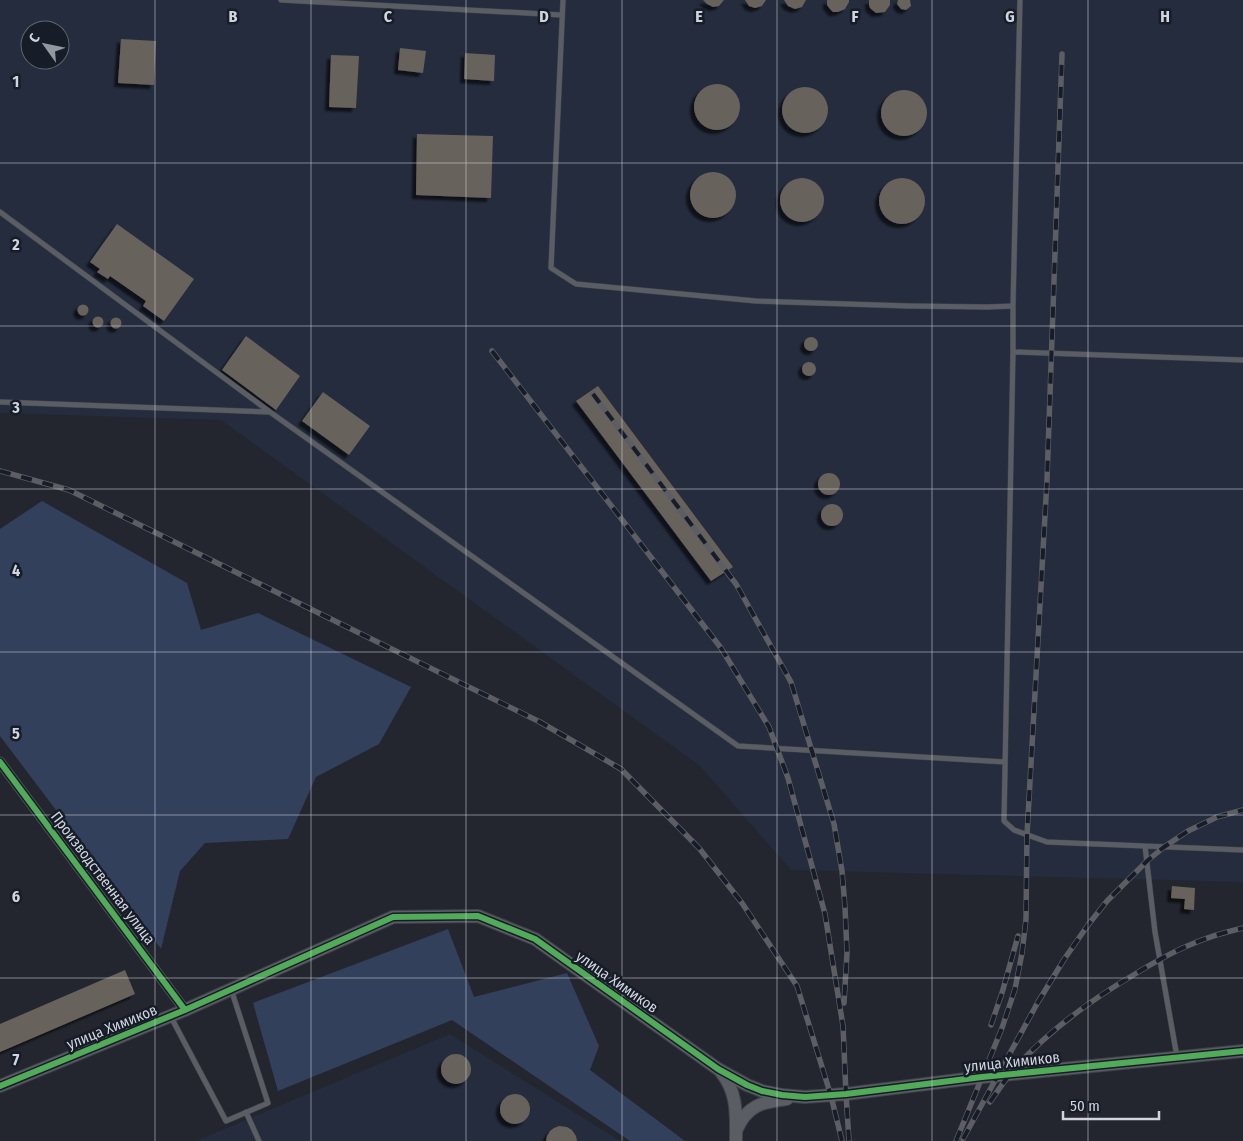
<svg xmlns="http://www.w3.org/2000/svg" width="1243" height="1141" viewBox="0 0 1243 1141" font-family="'Fira Sans Condensed',sans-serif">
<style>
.built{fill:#242c3d;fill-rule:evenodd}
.green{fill:#32405c}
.building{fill:#67625c;filter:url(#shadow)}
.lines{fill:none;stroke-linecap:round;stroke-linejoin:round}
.service-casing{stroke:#404349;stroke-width:6}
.minor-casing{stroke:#404349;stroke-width:11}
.tertiary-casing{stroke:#404349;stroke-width:14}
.service{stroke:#5a5d63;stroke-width:5}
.minor{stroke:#5a5d63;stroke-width:10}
.tertiary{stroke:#5a5d63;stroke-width:12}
.rail-casing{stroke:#5c5e64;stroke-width:5.5}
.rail{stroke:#161c28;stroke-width:4;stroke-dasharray:11;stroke-linecap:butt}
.cycleway-casing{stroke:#161c28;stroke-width:9}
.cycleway{stroke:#51ab58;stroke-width:6}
.grid{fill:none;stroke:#d0d4dc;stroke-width:1;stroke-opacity:0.55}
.labels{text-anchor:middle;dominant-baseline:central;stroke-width:5;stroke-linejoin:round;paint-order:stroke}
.street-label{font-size:15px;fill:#d0d4dc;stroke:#161c28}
.grid-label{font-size:16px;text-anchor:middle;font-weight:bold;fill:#d0d4dc;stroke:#161c28;stroke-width:5;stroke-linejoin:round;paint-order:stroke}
</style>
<defs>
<filter id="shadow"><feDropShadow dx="-4" dy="4" stdDeviation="1" flood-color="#0009"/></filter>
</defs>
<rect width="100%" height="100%" fill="#23262e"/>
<!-- built -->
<path class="built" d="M0,0H1243V882L791,870L700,766L221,420L0,413ZM30,30H60V60H30Z
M450,1034L620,1141H196Z"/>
<!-- green -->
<path class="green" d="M42,501L187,583L201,630L258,613L411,687L379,744L316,777L288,839L205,843L180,871L161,949L0,736V529Z
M448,929L474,997L567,973L599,1046L590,1070L685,1141H630L452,1020L278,1091L253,1003Z"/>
<!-- building -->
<path class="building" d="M703,0H724L719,6L713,7L707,4Z
M745,0H766L762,6L755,8L749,6Z
M784,0H806L802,7L795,9L788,6Z
M827,0H849V2L845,9L838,12H833L830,9L827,5Z
M869,0H890V5L885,12L876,13L870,8L869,5Z
M898,0H910L911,6L906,10L901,9L897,4Z
M121,39L156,41L154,85L118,83Z
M400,48L426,51L423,73L398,70Z
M465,53L495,55L494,81L464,79Z
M331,55L359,56L356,108L329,107Z
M694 107a23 23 0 1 1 46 0a23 23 0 1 1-46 0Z
M782 110a23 23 0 1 1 46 0a23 23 0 1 1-46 0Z
M881 113a23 23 0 1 1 46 0a23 23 0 1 1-46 0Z
M417,134L493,136L491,198L416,195Z
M690 195a23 23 0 1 1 46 0a23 23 0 1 1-46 0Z
M780 200a22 22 0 1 1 44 0a22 22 0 1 1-44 0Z
M879 201a23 23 0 1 1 46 0a23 23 0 1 1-46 0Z
M117,224L194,279L164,321L143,306L146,301L110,276L108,279L97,272L100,269L90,262Z
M77.5 310a5.5 5.5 0 1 1 11 0a5.5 5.5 0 1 1-11 0Z
M92.5 322a5.5 5.5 0 1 1 11 0a5.5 5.5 0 1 1-11 0Z
M110.5 323a5.5 5.5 0 1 1 11 0a5.5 5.5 0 1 1-11 0Z
M246,336L300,376L276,410L222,370Z
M804 344a7 7 0 1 1 14 0a7 7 0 1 1-14 0Z
M802 369a7 7 0 1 1 14 0a7 7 0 1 1-14 0Z
M598,386L733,567L711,581L576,401Z
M323,392L370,426L349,455L302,421Z
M818 484a11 11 0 1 1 22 0a11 11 0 1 1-22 0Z
M821 515a11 11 0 1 1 22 0a11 11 0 1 1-22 0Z
M1172,886L1195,888L1194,910L1184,909L1185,899L1171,898Z
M125,970L135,994L0,1052V1024Z
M441 1069a15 15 0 1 1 30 0a15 15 0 1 1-30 0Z
M500 1109a15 15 0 1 1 30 0a15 15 0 1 1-30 0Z
M559,1126L567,1127L572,1130L576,1136L577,1141H546L547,1136L550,1131L554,1128Z"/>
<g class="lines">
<defs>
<path id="service" d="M281,0L562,15
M563,0L551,268L576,284L756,301L909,306L987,307L1013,306L1020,0
M0,212L270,412L738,746L1005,762
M1013,306V352L1243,360
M1013,352L1004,821L1014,830L1047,842L1243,850
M0,402L269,412
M1145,846L1155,932L1177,1057
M171,1017L226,1121L268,1103L231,989
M246,1112L259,1141"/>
<path id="minor" d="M0,762L185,1010"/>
<path id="tertiary" d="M721,1072C738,1093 736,1115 736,1141
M0,1086L185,1010L393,917L478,916L535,939L718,1069L747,1085L762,1091L782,1095L805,1097L846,1094L982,1077L1243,1051
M736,1131C747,1105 762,1102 787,1099"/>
</defs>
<!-- service casing -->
<use href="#service" class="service-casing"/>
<!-- minor casing -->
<use href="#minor" class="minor-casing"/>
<!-- tertiary casing -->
<use href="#tertiary" class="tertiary-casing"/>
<!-- service -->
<use href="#service" class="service"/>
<!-- minor -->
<use href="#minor" class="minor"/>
<!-- tertiary -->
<use href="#tertiary" class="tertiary"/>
<defs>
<path id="rail" d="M492,351L721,648L769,727L788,778L825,914L843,1026L846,1094L849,1141
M593,394L736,584L791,682L834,824L842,871L845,907L847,953L844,1003
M0,471L69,490L540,722L621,769L699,848L742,903L797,986L831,1096L842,1141
M991,1025L1002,993L1018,936
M990,1102C997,1092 1003,1083 1010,1074C1045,1033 1089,1001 1135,974C1153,963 1172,952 1192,944C1208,937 1226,932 1243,928
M963,1139L1038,1002L1065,958L1088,925L1107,901L1147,861L1164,847L1188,831L1217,817L1243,810
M956,1141L1002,1028L1015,989L1022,953L1026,919L1027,835L1047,480L1062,54"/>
</defs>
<!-- rail casing -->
<use href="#rail" class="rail-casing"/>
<!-- rail -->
<use href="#rail" class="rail"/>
<defs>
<path id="cycleway" d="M0,762L185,1010
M0,1086L185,1010L393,917L478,916L535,939L718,1069L747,1085L762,1091L782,1095L805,1097L846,1094L982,1077L1243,1051"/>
</defs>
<!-- cycleway casing -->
<use href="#cycleway" class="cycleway-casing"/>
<!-- cycleway -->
<use href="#cycleway" class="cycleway"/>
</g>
<!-- grid -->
<path class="grid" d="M155,0V1141M311,0V1141M466,0V1141M622,0V1141M777,0V1141M932,0V1141M1088,0V1141M0,163H1243M0,326H1243M0,489H1243M0,652H1243M0,815H1243M0,978H1243"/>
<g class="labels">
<!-- street labels -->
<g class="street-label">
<text transform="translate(103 878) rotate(53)">Производственная улица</text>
<text transform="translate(617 982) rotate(35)">улица Химиков</text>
<text transform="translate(112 1027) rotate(-22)">улица Химиков</text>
<text transform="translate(1012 1062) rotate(-6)">улица Химиков</text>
</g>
</g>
<g class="grid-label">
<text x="233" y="22">B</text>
<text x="388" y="22">C</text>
<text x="544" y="22">D</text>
<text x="699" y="22">E</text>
<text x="855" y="22">F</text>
<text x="1010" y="22">G</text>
<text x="1165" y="22">H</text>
<text x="16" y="87">1</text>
<text x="16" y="250">2</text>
<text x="16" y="413">3</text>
<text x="16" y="576">4</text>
<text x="16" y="739">5</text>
<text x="16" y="902">6</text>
<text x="16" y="1065">7</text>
</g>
<!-- north arrow -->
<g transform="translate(45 45) rotate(303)"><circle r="24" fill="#161c28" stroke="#606670"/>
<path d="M0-4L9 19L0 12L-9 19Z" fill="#93979f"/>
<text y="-8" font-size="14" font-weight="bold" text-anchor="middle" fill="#d0d4dc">С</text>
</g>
<!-- scale -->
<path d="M1063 1111v8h96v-8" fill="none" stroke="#d0d4dc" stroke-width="2.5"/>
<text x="1070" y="1111" font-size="15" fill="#d0d4dc" stroke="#161c28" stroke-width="4" paint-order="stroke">50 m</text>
</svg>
